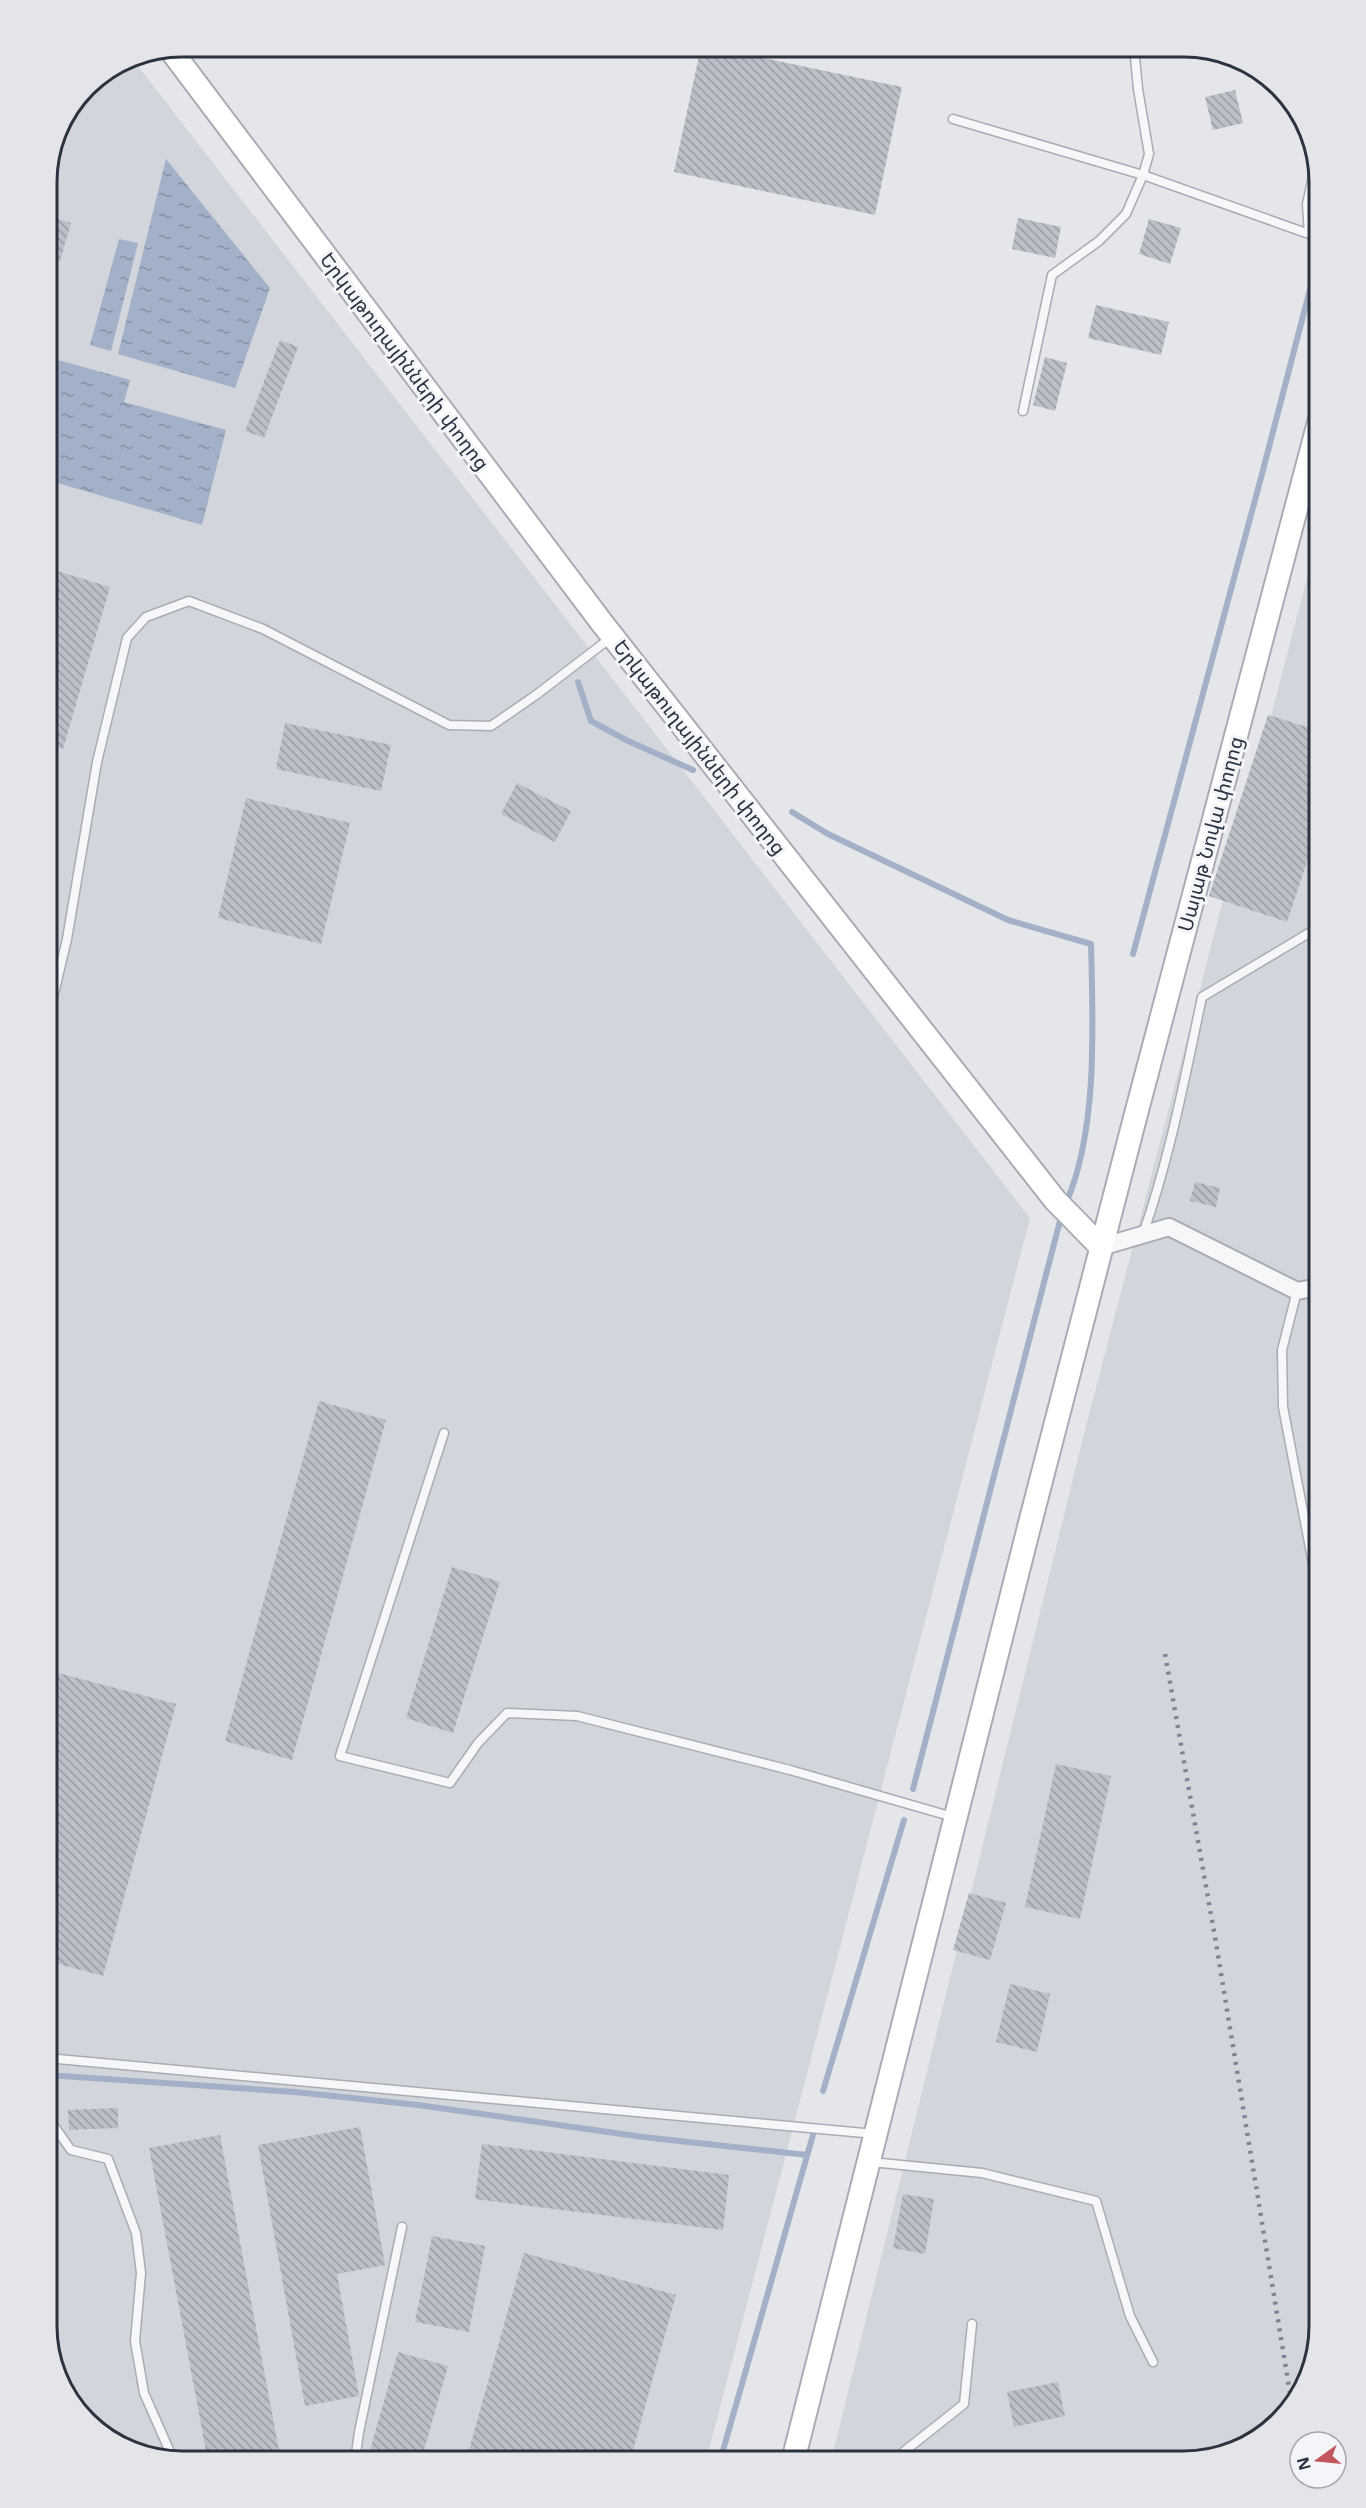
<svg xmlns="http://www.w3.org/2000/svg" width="1366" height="2508" viewBox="0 0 1366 2508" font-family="'Open Sans','Noto Sans Armenian',sans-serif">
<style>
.built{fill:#d2d5dc}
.water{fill:url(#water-ripples)}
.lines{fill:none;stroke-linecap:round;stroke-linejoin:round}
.stream{stroke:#a2b1c7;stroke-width:6}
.building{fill:url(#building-back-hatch)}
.lane-casing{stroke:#a9acb4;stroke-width:11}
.street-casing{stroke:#a9acb4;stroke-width:20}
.secondary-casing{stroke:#a9acb4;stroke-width:26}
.lane{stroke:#f6f7f9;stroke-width:8}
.street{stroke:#f6f7f9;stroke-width:16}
.secondary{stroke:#fff;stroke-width:22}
.rail{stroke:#7e8493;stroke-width:4.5;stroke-dasharray:3 6;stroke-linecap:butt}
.labels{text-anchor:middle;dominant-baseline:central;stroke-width:6;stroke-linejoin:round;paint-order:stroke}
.street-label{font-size:20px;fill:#2d3241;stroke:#f3f5f8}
.rim{fill:none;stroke:#2d3241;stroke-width:3}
</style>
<defs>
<pattern id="water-ripples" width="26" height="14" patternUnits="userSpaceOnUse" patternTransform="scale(1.5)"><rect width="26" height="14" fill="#a2b1c7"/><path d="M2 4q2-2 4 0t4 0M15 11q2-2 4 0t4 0" fill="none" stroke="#8491a3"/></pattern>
<pattern id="building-back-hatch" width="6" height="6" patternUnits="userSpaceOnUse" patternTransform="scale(1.5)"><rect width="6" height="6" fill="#bbbfc7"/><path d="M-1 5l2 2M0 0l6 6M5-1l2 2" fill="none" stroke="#989ca3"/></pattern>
</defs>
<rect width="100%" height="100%" fill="#e4e6ea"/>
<!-- built -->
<path class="built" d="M131,57L1030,1218L706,2461H174L107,2438L57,2378L47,2326V174L57,130L86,86Z
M1319,532V2326L1296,2401L1236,2451L1184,2461H831L1084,1434Z"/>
<!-- water -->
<path class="water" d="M166,159L270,288L235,388L118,354Z
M119,239L138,243L111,351L90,345Z
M58,360L130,380L124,402L226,430L202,525L47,480V379L50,365L56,366Z"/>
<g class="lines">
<!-- stream -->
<path class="stream" d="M578,682L591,721L626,740L693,770
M792,812L828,834L1008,920L1091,944C1093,1023 1098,1131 1066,1203
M1133,954L1262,474L1315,270L1319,259
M913,1789L1062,1213
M47,2075L295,2092L418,2105L643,2137L807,2155
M823,2091L904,1820
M720,2461L813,2135"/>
</g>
<!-- building -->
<path class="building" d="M701,47H711L902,87L875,215L674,172Z
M1235,90L1243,123L1213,130L1205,97Z
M47,216L71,223L60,261L47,257Z
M1018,218L1061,227L1055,258L1012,249Z
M1149,219L1181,228L1170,264L1139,254Z
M1096,305L1169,322L1161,355L1088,338Z
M280,340L298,347L264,438L245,431Z
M1045,357L1067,363L1055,411L1033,405Z
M47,568L110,587L63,749L47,744Z
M1268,715L1320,731V822L1287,922L1209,896Z
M285,723L391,745L381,791L276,769Z
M517,783L571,811L555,842L501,814Z
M246,798L350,823L321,944L218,918Z
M1195,1182L1220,1188L1216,1207L1190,1201Z
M319,1401L386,1420L292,1760L225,1741Z
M452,1567L500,1582L453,1733L406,1718Z
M47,1670L176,1704L103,1976L47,1961V1896L57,1858L47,1857Z
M1056,1764L1111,1776L1080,1919L1025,1907Z
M969,1893L1006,1903L990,1960L953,1950Z
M1010,1984L1050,1994L1037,2052L996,2042Z
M118,2108V2128L69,2130L68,2110Z
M360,2127L385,2265L337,2274L359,2396L305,2406L258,2145Z
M220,2135L281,2461H208L149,2148Z
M482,2144L729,2175L723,2230L475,2199Z
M903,2194L934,2199L925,2254L893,2248Z
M432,2236L485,2246L469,2332L415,2322Z
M524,2253L676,2295L630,2461H509L469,2450Z
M398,2352L448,2366L421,2461H367Z
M1058,2382L1065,2416L1014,2427L1007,2392Z"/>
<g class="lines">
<defs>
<path id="lane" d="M953,119L1143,175L1309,234L1307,204L1316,163
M1023,411L1052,275L1099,241L1126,214L1143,175L1149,154L1138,89L1134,47
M47,1023L67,939L97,762L127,638L146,617L189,601L263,629L449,725L491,726L536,695L613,636
M1143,1234C1170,1157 1185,1077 1202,997L1319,927
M1297,1291L1282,1350L1283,1407L1319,1595
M444,1433L340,1756L450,1783L478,1743L507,1713L577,1716L790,1770L953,1817
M47,2058L875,2134
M47,2116L71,2150L108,2159L136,2233L141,2273L135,2341L144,2393L174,2461
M871,2162L982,2173L1096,2201L1130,2316L1153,2362
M355,2461L359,2432L402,2227
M892,2461L964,2404L972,2324"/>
<path id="street" d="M1101,1247L1169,1227L1297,1291L1319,1287"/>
<path id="secondary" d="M170,49L602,623L1055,1200L1101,1247
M793,2461C874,2151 949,1838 1029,1527C1123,1158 1222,790 1319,422"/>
</defs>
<!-- lane casing -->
<use href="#lane" class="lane-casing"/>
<!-- street casing -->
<use href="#street" class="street-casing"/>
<!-- secondary casing -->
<use href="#secondary" class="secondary-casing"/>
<!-- lane -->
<use href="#lane" class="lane"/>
<!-- street -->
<use href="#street" class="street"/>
<!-- secondary -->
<use href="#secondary" class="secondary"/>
<!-- rail -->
<path class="rail" d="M1165,1654L1216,1943L1292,2405"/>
</g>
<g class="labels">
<!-- street labels -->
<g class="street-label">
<text transform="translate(405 361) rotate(53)">Երկաթուղայինների փողոց</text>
<text transform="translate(700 747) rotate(52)">Երկաթուղայինների փողոց</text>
<text transform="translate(1210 834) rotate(-75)">Սայաթ Նովա փողոց</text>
</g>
</g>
<!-- crop -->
<path d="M0 0H1366V2508H0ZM182 57H1184A125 125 0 0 1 1309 182V2326A125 125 0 0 1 1184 2451H182A125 125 0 0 1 57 2326V182A125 125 0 0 1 182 57Z" fill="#e3e5e9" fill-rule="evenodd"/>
<path class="rim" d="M182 57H1184A125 125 0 0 1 1309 182V2326A125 125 0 0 1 1184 2451H182A125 125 0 0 1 57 2326V182A125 125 0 0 1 182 57Z"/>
<!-- north arrow -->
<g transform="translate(1318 2460) rotate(255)"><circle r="28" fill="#f3f5f8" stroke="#a4a7af" stroke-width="1.5"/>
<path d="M0-4.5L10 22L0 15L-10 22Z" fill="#c3555c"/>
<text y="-9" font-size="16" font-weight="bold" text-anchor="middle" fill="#2d3241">N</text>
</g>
</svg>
